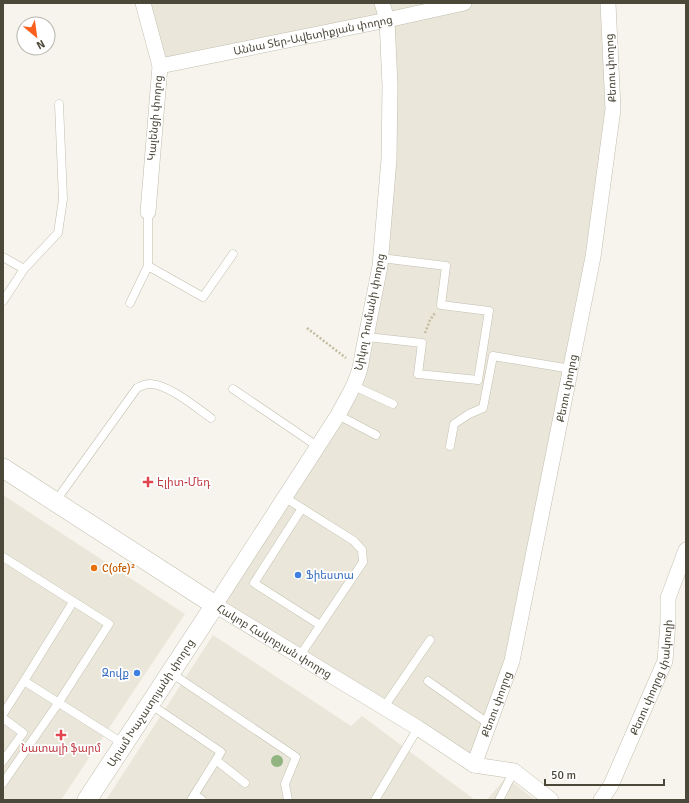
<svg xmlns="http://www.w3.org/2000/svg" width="689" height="803" viewBox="0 0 689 803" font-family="Signika,'Noto Sans Armenian',sans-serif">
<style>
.residential{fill:#eae7da}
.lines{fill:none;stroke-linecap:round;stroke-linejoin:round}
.service-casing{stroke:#c2beae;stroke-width:9}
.minor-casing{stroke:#c2beae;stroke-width:16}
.tertiary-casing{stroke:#c2beae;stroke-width:20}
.path{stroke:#c4bc9f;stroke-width:2.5;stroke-dasharray:2 2;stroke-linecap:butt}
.service{stroke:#fff;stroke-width:8}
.minor{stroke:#fff;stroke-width:15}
.tertiary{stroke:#fff;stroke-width:19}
.tree{fill:#91b481}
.health-dot{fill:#e0444e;stroke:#fff;stroke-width:1.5}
.food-dot{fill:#e8710a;stroke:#fff;stroke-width:1.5}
.shop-dot{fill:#3f7fe0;stroke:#fff;stroke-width:1.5}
.labels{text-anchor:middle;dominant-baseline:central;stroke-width:3.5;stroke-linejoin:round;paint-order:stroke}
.street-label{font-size:11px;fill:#4b4739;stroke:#fff}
.health-label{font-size:11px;fill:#be3a42;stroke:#fff;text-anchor:start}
.food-label{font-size:11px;fill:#c56008;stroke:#fff;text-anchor:start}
.shop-label{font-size:11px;fill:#366cbe;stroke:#fff;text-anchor:start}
</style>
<rect width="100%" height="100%" fill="#f6f4ec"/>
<!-- residential -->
<path class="residential" d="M143,3H608L613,109L512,661L474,765L215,605L354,386L380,266L387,20L160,66Z
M3,495L185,614L61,800H3Z
M213,635L351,726L362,716L475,800H106Z
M506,777L535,800H487Z"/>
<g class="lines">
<defs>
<path id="service" d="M148,212V266L203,297L233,254
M3,257L24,269
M3,301L24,269L58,233L63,199L59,104
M130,303L148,266
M367,337L422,343L418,374L478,380L489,311L441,305L446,266L381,258
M354,386L393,404
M233,389L317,446
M338,415L376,435
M450,446L454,424L469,414L483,408L493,356L571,369
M284,497L354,541L362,550L363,562L299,657
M55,502L137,388C141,386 144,384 149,384C165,382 197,408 211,418
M302,508L254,583L320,625
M3,557L109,624L59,702L3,783
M171,673L296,757L285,784L288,800
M24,681L73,602
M428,681L489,724
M150,704L221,752L191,800
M384,707L430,640
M3,714L24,681L124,744
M3,718L23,733L3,761
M216,760L245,783
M195,795L202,800
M375,800L418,728
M499,800L514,771"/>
<g id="minor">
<path d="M143,3L160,66L148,212"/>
<path id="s1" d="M382,3L387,20L390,86L389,159L380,266L362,357C360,378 348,396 338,415L215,605L418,728L474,765L514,771L551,800"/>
<path id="s2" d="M160,66L387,20L464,3"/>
<path id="s3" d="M474,765L512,661L593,257L613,109L608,3"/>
<path id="s4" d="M601,800L611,785L665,661L668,622V598L686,550"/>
</g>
<path id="tertiary" d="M3,468L215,605L87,800"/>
</defs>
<!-- service casing -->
<use href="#service" class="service-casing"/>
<!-- minor casing -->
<use href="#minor" class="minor-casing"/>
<!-- tertiary casing -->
<use href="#tertiary" class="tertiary-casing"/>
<!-- path -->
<path class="path" d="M307,328L346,358
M425,333L430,320L435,313"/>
<!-- service -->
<use href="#service" class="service"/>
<!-- minor -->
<use href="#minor" class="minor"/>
<!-- tertiary -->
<use href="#tertiary" class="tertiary"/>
</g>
<!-- trees -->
<circle class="tree" cx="277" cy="761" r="6"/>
<!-- markers -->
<g class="health-dot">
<path d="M146 476h4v4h4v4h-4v4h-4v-4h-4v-4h4z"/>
<path d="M59 729h4v4h4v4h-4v4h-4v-4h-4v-4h4z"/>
</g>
<circle class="food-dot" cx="94" cy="568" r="4"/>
<g class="shop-dot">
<circle cx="298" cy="575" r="4"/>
<circle cx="137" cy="673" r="4"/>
</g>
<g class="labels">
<!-- street labels -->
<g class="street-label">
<text stroke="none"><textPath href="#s2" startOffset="156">Աննա Տեր-Ավետիքյան փողոց</textPath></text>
<text transform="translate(611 68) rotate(-93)">Քեռու փողոց</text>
<text transform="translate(155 118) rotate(-85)">Կալենցի փողոց</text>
<text transform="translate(370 312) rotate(-79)">Նիկոլ Դումանի փողոց</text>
<text stroke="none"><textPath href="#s3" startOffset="389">Քեռու փողոց</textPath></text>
<text stroke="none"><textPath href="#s1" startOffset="716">Հակոբ Հակոբյան փողոց</textPath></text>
<text stroke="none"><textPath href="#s4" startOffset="134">Քեռու փողոց փակուղի</textPath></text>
<text transform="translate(151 703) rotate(-57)">Արամ Խաչատրյանի փողոց</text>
<text stroke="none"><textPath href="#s3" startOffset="65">Քեռու փողոց</textPath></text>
</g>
<!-- health labels -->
<g class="health-label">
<text x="157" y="482">Էլիտ-Մեդ</text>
<text x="61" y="748" text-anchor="middle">Նատալի ֆարմ</text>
</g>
<!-- food labels -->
<g class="food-label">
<text x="102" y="568">C(ofe)²</text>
</g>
<!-- shop labels -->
<g class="shop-label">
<text x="306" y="575">Ֆիեստա</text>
<text x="129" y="673" text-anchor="end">Զովք</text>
</g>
</g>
<!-- border -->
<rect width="689" height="803" fill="none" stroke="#4b4739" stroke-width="8"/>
<!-- north arrow -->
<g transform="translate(36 36) rotate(151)"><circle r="19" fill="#ffffff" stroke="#b7b5b0"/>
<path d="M0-3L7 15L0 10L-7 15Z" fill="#fc5f1d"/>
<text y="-6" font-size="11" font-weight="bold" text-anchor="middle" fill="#4b4739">N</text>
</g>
<!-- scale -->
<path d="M545 779v6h119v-6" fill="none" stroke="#4b4739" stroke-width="2"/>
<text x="551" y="779" font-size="12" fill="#4b4739" stroke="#ffffff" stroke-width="3" paint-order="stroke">50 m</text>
</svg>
